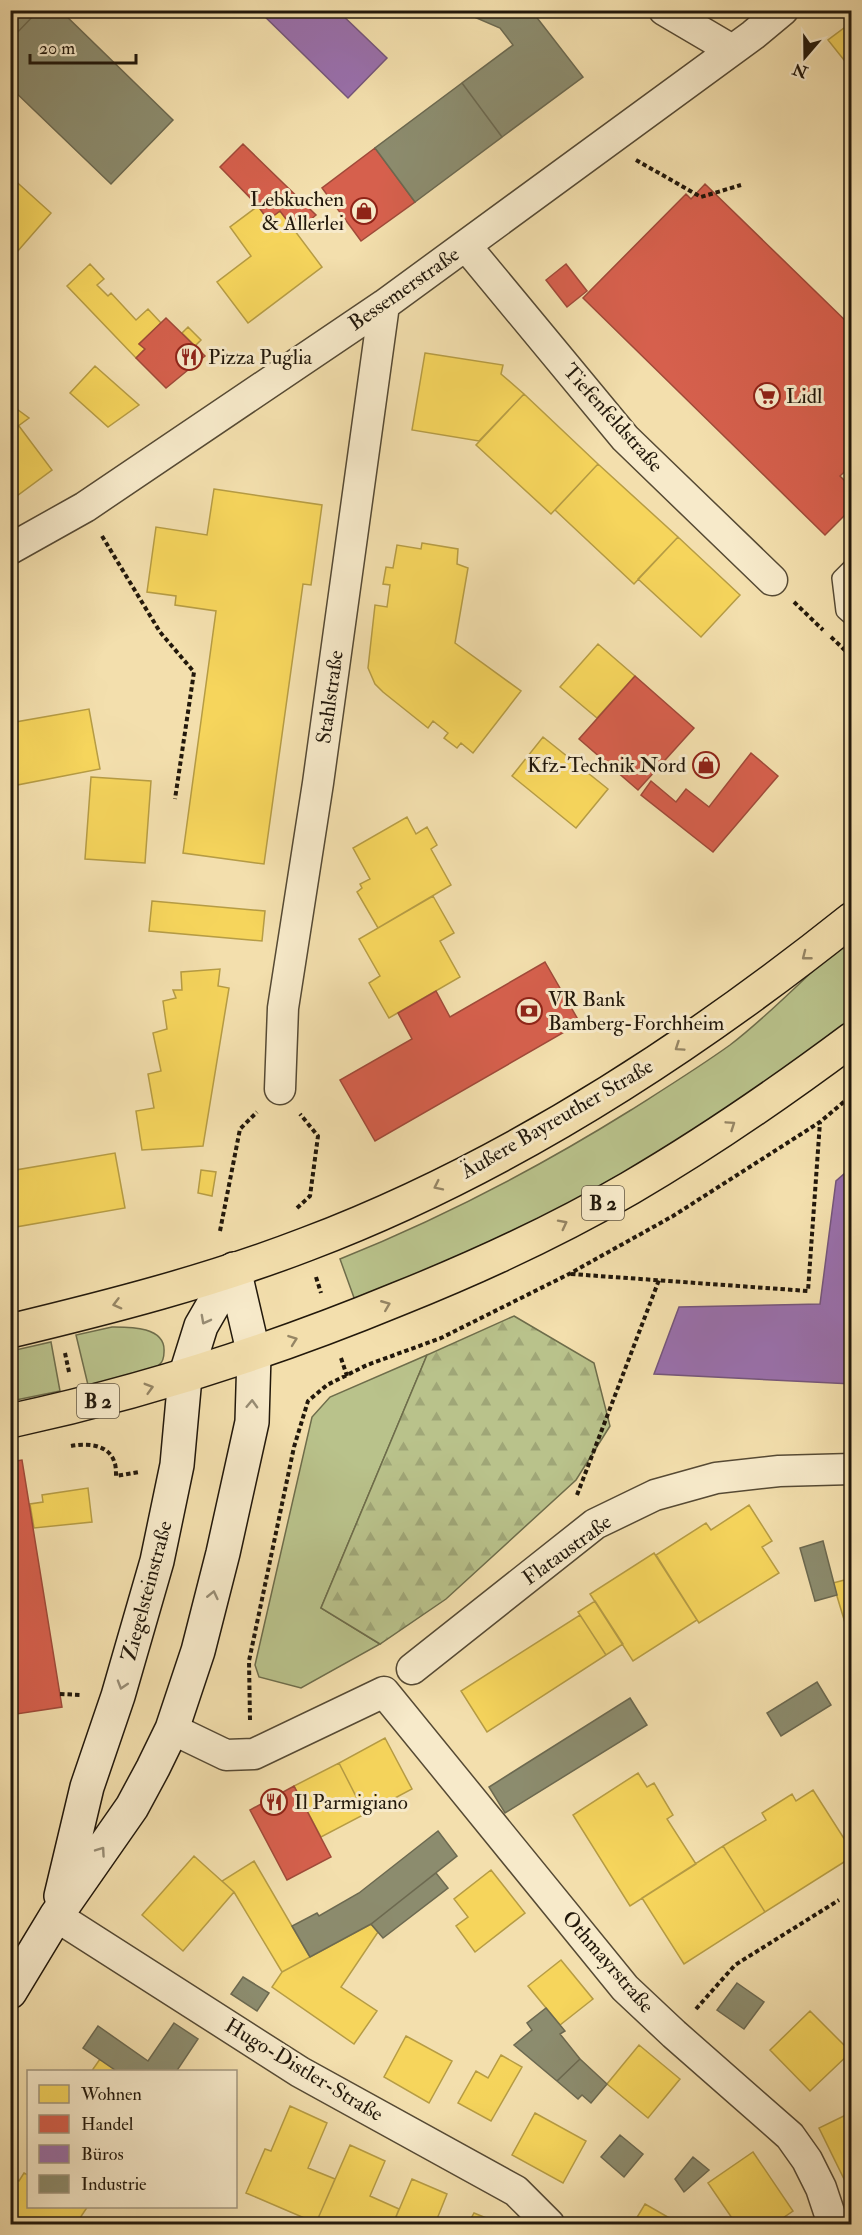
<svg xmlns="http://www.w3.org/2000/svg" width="862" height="2235" viewBox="0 0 862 2235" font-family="'IM FELL Double Pica',serif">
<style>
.green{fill:#b9c28b;stroke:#6e6d4b;stroke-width:1.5}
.forest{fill:url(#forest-firs);stroke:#6e6d4b;stroke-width:1.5}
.homes{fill:#f6d55c;stroke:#b69c44;stroke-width:1.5}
.shops{fill:#d6604d;stroke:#a04a39;stroke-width:1.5}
.offices{fill:#9970ab;stroke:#75567b;stroke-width:1.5}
.industry{fill:#8c8c6e;stroke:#6c6950;stroke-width:1.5}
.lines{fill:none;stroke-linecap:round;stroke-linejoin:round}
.service-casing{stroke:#564a34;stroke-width:18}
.minor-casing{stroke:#564a34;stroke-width:33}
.secondary-casing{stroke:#22180b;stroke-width:36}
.primary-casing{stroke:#22180b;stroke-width:36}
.path{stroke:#22180b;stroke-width:4;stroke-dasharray:4.5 3;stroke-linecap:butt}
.service{stroke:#f7eaca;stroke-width:15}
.minor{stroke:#f7eaca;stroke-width:30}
.secondary{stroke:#f7eaca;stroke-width:33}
.primary{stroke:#f3dfad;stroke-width:33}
.oneway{stroke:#958564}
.oneway2{stroke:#978c74}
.labels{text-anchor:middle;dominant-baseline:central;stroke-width:6;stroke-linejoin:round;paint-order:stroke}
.shield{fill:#f7eaca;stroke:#625744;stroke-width:1.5}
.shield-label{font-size:20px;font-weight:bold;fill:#22180b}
.poi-label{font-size:21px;fill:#22180b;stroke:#f7eaca;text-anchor:start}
.street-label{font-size:21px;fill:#22180b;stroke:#f7eaca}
</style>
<defs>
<pattern id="forest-firs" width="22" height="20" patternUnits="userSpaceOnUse" patternTransform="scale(1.5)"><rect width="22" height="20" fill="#b9c28b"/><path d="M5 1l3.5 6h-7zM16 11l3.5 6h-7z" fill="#9fa677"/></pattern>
</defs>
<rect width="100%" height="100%" fill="#f3dfad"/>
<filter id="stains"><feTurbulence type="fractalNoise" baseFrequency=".00333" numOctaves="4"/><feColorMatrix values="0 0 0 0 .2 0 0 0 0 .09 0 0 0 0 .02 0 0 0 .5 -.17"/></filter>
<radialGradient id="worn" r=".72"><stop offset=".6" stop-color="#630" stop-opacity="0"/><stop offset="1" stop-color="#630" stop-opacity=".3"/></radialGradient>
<!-- green -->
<path class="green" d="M851,935V1021L804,1060L638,1173L357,1306L340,1259C442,1218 538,1168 631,1110C664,1089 698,1068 730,1045C773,1012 811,971 851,935Z
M112,1327C128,1327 166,1326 164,1352C164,1356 163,1362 159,1365C150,1373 102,1381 88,1385L76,1335Z
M51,1342L60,1391L11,1401V1351Z
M427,1355L321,1608L380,1644L301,1688L259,1677L255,1665L312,1417L330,1397Z"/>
<!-- forest -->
<path class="forest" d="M514,1316L594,1363L610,1426L576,1480L446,1599L380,1644L321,1608L427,1355Z"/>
<!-- homes -->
<path class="homes" d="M852,22V70L828,40Z
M10,176L51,213L17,252L10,246Z
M258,206L268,220L280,211L322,267L248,323L217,282L251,256L230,227Z
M90,264L104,279L97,285L108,296L111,293L136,320L148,309L161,323L139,344L145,349L136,358L67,286Z
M188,327L201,340L195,346L182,333Z
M425,353L503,365L501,374L524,394L479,441L412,430Z
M95,366L139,405L108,427L70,393Z
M524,394L598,464L551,514L476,445Z
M10,404L29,418L10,432Z
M19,426L52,470L10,501V432Z
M598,464L678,537L634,584L555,510Z
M214,489L322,505L311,585L303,584L264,864L183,853L216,611L175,605L176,596L147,592L156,527L207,535Z
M678,537L740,595L701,637L638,579Z
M422,543L458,549L457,564L468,568L455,643L521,691L473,753L461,743L457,748L444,738L448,733L433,721L428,728L383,692L375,684L368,668L375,605L387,607L390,585L383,584L386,567L393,568L397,545L421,549Z
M598,644L635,676L597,718L560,687Z
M89,709L100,769L17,785L10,752V723Z
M543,737L608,789L576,828L512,776Z
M10,752L17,785L10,786Z
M91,777L151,781L145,863L85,859Z
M407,817L416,834L427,827L437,845L431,849L451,885L378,928L357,892L362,888L360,884L370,879L353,848Z
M433,896L454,933L440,941L460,977L389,1018L369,983L380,976L359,939Z
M152,901L265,911L262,941L149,931Z
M220,969L218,986L229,988L203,1146L142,1150L136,1111L154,1108L148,1074L161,1071L153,1033L167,1029L163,1001L176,998L173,990H182L181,972Z
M115,1153L125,1208L10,1228V1171Z
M201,1170L216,1172L212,1196L198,1193Z
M88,1488L92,1522L34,1528L30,1504L43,1502L42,1495Z
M749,1505L772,1541L762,1547L779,1573L699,1623L656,1555L706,1523L711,1530Z
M654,1553L697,1620L633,1661L590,1594Z
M852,1578V1646L833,1583Z
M595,1601L623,1644L606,1655L578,1612Z
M580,1615L606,1655L487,1732L461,1691Z
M385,1738L412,1789L365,1814L339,1763Z
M339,1763L365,1814L321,1837L294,1786Z
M638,1773L647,1787L654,1783L673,1815L667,1819L696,1864L630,1906L573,1815Z
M813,1790L852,1851V1857L765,1912L723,1846L766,1820L762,1813L792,1794L796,1801Z
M723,1846L765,1912L684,1964L642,1898Z
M194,1856L234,1892L183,1951L142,1915Z
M254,1861L310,1957L282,1972L234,1892L222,1881Z
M491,1870L525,1913L475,1952L456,1926L468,1917L454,1899Z
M371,1924L378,1932L341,1987L377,2011L354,2044L272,1987L282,1972Z
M561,1960L593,1999L560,2025L528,1986Z
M810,2011L851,2052L810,2091L770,2050Z
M406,2036L452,2061L429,2103L384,2077Z
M639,2045L680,2079L648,2118L607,2084Z
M501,2055L522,2067L491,2121L458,2103L476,2071L488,2078Z
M100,2059L118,2072H91Z
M290,2106L327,2123L308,2168L335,2179L316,2223L246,2193L265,2149L271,2151Z
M852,2112V2181L846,2183L819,2128Z
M535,2113L586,2141L563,2183L512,2155Z
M350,2145L385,2161L370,2196L399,2209L393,2224L316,2223Z
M753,2152L793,2211L774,2224H736L708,2183Z
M24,2173L28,2175V2206H88L76,2224H10V2177L11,2176L19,2181Z
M412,2179L447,2194L435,2224H393Z
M645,2204L680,2224H633Z
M474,2213L501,2224H468Z"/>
<!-- shops -->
<path class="shops" d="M243,144L316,215L296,232L280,211L268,220L258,206L220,167Z
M375,148L415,202L361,241L322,188Z
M705,184L852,327V465L840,476L852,488V508L825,535L583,298L686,194L691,199Z
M566,264L587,291L567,307L546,280Z
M166,318L205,356L166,388L136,358L145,349L139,344Z
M635,676L694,728L638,790L579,739Z
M751,753L778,776L713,852L641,795L651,781L676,802L686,789L709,807Z
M545,962L580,1023L375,1141L340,1080L412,1039L398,1013L436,991L450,1017Z
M22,1460L62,1707L10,1715V1462Z
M294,1786L331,1857L287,1880L250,1810Z"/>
<!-- offices -->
<path class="offices" d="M258,10H337L387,58L348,98Z
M852,1167V1384L654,1374L679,1307L820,1304L836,1181Z"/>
<!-- industry -->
<path class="industry" d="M10,10H39L10,40Z
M39,10H60L173,120L111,184L10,87V40Z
M458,10H531L583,77L502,137L462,83L513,45L500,28Z
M462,83L502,137L415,202L375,148Z
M823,1541L837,1595L815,1601L800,1548Z
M817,1682L831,1705L781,1736L767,1713Z
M630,1698L647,1725L505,1813L489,1787Z
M438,1831L457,1856L371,1924L310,1957L292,1926L317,1913L319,1916L359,1893Z
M436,1873L448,1888L383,1938L371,1924Z
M243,1977L269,1993L257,2011L231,1994Z
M737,1983L764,2002L744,2029L717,2010Z
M546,2008L565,2031L560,2034L580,2059L557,2081L514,2045L532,2030L527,2023Z
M174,2023L198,2039L176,2072H118L83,2048L98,2026L148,2061Z
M580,2059L607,2084L591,2103L582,2095L578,2099L557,2081Z
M620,2135L643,2154L624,2177L601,2157Z
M693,2157L709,2170L684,2192L675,2179Z"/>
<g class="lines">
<defs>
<path id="service" d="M852,566L840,578L844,611L852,618"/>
<path id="minor" d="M664,10L732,50
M466,246L625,438L772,580
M10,549L85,507L384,305L753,35L783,10
M280,1089L283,1008L318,783L384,305
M412,1669L595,1524L655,1495L716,1478L779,1471L852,1469
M172,1729L226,1755L254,1754L384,1692L625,1988L674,2034L790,2136L807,2160L821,2188L833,2224
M56,1916L300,2072L516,2191L549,2224"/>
<path id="secondary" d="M61,1896L87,1787L118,1696L157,1561L177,1465L185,1377L201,1326L234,1269
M10,1992L56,1916L132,1807L153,1768L172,1729L198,1651L223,1553L252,1422L254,1355L234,1269"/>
<path id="primary" d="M10,1331C110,1307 211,1281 307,1244C505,1169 687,1051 852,919
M10,1421C144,1392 272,1351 398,1299C478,1267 556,1231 630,1188C707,1143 781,1092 852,1039"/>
</defs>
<!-- service casing -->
<use href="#service" class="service-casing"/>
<!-- minor casing -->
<use href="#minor" class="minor-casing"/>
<!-- secondary casing -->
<use href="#secondary" class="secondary-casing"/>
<!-- primary casing -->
<use href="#primary" class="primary-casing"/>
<!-- path -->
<path class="path" d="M636,160L701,197L741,185
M102,536L160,632L194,672L175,799
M794,602L823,630
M831,637L852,657
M297,1208L310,1196L318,1136L300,1114
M220,1231L240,1129L257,1112
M571,1274L808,1291L820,1122
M316,1277L321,1293
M65,1353L69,1372
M341,1358L347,1376
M71,1446C86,1443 108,1444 114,1461C116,1465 116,1471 116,1476L139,1472
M577,1495L659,1280
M60,1694L81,1695
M250,1720L249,1661L294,1447L308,1401L327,1385L367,1365L441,1338L569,1274L673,1216L820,1122L852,1095
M696,2009L735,1965L839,1900"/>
<!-- service -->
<use href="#service" class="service"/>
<!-- minor -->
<use href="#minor" class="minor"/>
<!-- secondary -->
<use href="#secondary" class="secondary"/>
<!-- primary -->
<use href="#primary" class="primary"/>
</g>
<!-- one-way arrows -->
<defs><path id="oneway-chevron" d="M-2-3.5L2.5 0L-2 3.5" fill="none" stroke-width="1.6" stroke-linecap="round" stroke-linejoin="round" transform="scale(1.5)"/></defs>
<g class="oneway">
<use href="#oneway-chevron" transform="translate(806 956) rotate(142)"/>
<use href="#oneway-chevron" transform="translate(679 1047) rotate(146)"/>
<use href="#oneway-chevron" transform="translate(731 1125) rotate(-34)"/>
<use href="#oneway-chevron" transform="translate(438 1186) rotate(154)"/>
<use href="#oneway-chevron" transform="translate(563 1224) rotate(-27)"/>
<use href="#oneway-chevron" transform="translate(117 1304) rotate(165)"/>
<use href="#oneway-chevron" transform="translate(386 1305) rotate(-22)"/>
<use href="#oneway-chevron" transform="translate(293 1340) rotate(-20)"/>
<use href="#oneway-chevron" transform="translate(149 1388) rotate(-16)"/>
</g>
<g class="oneway2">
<use href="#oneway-chevron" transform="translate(205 1320) rotate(118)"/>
<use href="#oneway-chevron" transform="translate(252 1404) rotate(-88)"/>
<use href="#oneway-chevron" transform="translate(213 1595) rotate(-77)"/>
<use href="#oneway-chevron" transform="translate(122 1685) rotate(107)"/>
<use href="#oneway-chevron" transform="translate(101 1851) rotate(-55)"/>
</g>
<!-- icons -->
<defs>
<symbol id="shop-ring" viewBox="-11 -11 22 22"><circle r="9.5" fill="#f7eaca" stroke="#8f2418" stroke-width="1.5"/><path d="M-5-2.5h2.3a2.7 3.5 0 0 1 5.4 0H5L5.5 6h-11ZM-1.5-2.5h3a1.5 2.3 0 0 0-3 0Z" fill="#8f2418"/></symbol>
<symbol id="restaurant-ring" viewBox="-11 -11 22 22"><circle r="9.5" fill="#f7eaca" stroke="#8f2418" stroke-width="1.5"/><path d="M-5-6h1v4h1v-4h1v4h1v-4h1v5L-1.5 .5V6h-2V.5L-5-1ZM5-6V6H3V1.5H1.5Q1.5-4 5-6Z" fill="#8f2418"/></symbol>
<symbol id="supermarket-ring" viewBox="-11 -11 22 22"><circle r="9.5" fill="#f7eaca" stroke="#8f2418" stroke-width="1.5"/><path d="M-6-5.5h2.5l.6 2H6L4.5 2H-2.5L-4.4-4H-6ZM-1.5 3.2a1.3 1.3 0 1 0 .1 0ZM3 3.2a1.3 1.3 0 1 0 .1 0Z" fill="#8f2418"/></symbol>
<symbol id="bank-ring" viewBox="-11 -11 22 22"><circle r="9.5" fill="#f7eaca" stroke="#8f2418" stroke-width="1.5"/><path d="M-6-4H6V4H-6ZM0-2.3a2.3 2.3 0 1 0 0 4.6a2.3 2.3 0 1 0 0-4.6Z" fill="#8f2418"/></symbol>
</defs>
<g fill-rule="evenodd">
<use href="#shop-ring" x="349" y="196" width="30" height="30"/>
<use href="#restaurant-ring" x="174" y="342" width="30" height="30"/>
<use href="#supermarket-ring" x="752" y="381" width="30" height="30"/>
<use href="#shop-ring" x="691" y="750" width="30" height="30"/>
<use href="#bank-ring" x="514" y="996" width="30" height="30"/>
<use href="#restaurant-ring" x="259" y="1787" width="30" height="30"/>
</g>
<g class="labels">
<!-- shield labels -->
<g class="shield">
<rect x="582" y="1186" width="42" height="34" rx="4.5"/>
<rect x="77" y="1384" width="42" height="34" rx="4.5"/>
</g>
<g class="shield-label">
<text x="603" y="1203">B 2</text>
<text x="98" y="1401">B 2</text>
</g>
<!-- poi labels -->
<g class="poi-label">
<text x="344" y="199" text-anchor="end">Lebkuchen<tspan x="344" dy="24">&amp; Allerlei</tspan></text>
<text x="208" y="357">Pizza Puglia</text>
<text x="786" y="396">Lidl</text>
<text x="686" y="765" text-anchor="end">Kfz-Technik Nord</text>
<text x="548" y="999">VR Bank<tspan x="548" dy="24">Bamberg-Forchheim</tspan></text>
<text x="294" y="1802">Il Parmigiano</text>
</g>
<!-- street labels -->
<g class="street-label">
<text transform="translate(404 289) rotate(-35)">Bessemerstraße</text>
<text transform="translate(613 418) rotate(48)">Tiefenfeldstraße</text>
<text transform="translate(330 697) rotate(-82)">Stahlstraße</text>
<text transform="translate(557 1119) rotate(-30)">Äußere Bayreuther Straße</text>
<text transform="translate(567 1550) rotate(-36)">Flataustraße</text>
<text transform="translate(147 1591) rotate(-75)">Ziegelsteinstraße</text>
<text transform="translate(608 1962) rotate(49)">Othmayrstraße</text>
<text transform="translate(304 2070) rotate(31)">Hugo-Distler-Straße</text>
</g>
</g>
<!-- margin -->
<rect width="862" height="2235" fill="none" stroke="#f3dfad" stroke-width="36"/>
<rect x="12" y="12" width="838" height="2211" fill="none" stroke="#22180b" stroke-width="3"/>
<rect x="18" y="18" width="826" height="2199" fill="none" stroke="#22180b" stroke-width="1.5"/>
<!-- legend -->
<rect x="27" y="2070" width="210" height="138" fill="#f7eaca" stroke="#a2967e" stroke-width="1.5"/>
<rect x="39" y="2085" width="30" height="18" fill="#f6d55c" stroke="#a2967e" stroke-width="1.5"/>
<text x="81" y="2100" font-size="18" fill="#22180b">Wohnen</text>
<rect x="39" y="2115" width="30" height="18" fill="#d6604d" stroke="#a2967e" stroke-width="1.5"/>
<text x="81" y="2130" font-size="18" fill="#22180b">Handel</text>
<rect x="39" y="2145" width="30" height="18" fill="#9970ab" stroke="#a2967e" stroke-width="1.5"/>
<text x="81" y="2160" font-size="18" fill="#22180b">Büros</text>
<rect x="39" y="2175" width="30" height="18" fill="#8c8c6e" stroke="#a2967e" stroke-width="1.5"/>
<text x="81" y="2190" font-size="18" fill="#22180b">Industrie</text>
<!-- north arrow -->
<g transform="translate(805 57) rotate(200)" stroke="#f7eaca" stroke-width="4.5" paint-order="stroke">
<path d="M0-4.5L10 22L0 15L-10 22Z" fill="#22180b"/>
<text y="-9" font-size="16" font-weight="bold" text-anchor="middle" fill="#22180b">N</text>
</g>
<!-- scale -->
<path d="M30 54v9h106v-9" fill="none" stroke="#22180b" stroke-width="3"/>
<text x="39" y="54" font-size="18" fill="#22180b" stroke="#f7eaca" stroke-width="4.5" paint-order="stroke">20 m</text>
<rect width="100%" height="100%" filter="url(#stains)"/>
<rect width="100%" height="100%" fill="url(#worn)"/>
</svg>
